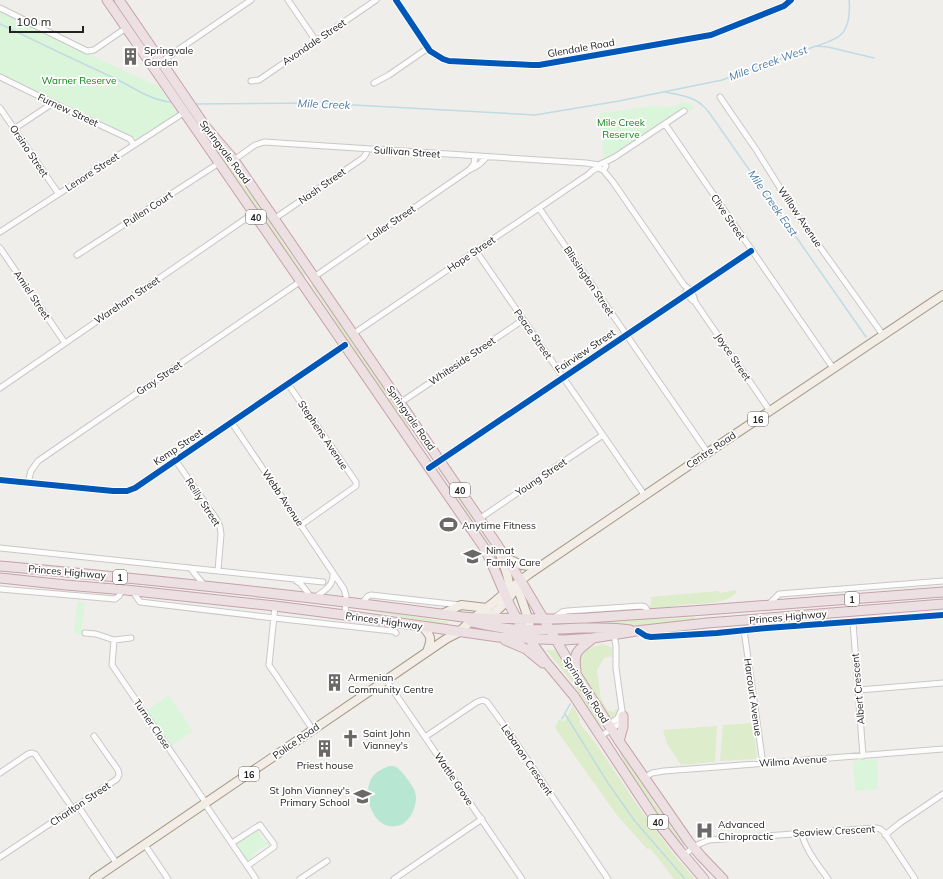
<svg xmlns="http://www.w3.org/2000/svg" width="943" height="879" viewBox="0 0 943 879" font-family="Mulish,sans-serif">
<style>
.grass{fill:#ddeccb}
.park{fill:#daf5da}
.pitch{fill:#b7e6d2}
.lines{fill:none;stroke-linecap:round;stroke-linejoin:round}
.stream{stroke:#bfdbe3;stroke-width:1.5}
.street-casing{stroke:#c9c8c7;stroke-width:7}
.primary-casing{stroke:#a79c86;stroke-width:10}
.highway-casing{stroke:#c5a2ac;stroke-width:11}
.street{stroke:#fdfcfc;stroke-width:5}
.primary{stroke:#f3ede7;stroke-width:8}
.highway{stroke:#ece0e2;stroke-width:9}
.cycleway-casing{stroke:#fff;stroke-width:8}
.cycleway{stroke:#0057b8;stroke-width:6}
.labels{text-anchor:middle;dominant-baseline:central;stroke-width:3.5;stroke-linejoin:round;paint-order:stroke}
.shield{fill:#fff;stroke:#646464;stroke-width:1}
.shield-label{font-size:9px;font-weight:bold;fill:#222}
.street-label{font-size:10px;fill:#222;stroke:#fff}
.poi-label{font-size:10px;fill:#222;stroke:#fff;text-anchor:start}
.park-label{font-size:10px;fill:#0c8416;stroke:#fff}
.water-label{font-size:11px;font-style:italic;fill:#4a7aab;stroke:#fff}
</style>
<rect width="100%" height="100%" fill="#f0eeeb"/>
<!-- grass -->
<path class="grass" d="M191,110L225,153L267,215L262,219L187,111Z
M267,216L285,246L305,274L304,277L302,276L263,220Z
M313,284H314L382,382L392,401L411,429L408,431L351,348L332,316L312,286Z
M439,468L460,497L471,517L495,552L506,579H504L502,577L460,501L439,470Z
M718,591L720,593L735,590L737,591C729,606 695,603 680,605C672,606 664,608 655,610H653L648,607L651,604V597Z
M358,607L448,622V625L358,609Z
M694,617L695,620L650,625H585L584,623L648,618L667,619Z
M602,644L611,647L612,649V656L604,658L597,670V672L601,699L608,711L615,712V709H618L619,713C617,716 615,718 611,718L598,700L583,674L579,665L578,656L586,647L587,649Z
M546,650H556L558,653L600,720L602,726L600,727L572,682Z
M573,706L579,717L580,724L594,741L642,812L675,856L695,879H674L650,848L647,849L616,814L555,728L559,719L564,722Z
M752,723L757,756L755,759L720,761L723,725Z
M717,726L715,762L681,765L667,744L663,730Z
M618,747H619L638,775L653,801L683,844L684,845L683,847L677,841L644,797L625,765Z"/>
<!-- park -->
<path class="park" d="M0,12L159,87L178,113L138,139L0,73Z
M682,102L695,106L688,112L684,107L604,161L600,113L655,106L673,107Z
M77,602L85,603L81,635L74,633Z
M169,695L193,731L170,747L146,711Z
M877,759L878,789L855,791L853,761Z
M257,829H260L262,831L259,834L266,843L269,841C271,844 271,845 269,848L268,845H266L252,854L253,859L250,861L247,860L238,848L237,843Z"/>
<!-- pitch -->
<path class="pitch" d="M390,766C392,766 395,766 396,767C402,771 413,785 415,792C419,804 410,824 397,826C374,831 362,796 371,779C375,772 383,768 390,766Z"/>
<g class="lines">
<!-- stream -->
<path class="stream" d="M0,24C39,43 77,61 116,79C134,88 152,101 172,102
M817,46C835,39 846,38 849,16C849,10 850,6 849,0
M665,92C677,95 694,96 703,106C707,109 710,114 713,118L866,337
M194,104L317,103L535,115L619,101L722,80L816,46L828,47L874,58
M565,714L608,783L634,820L685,879
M562,719L570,704"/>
<defs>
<path id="street" d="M288,0L316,41
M396,0L430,51L443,59L449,61L532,65H539L711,35L784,6L791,0
M0,8L87,51L94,50L126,28
M159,63L251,0
M0,77L53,103L130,139L134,145
M251,81L259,80L376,0
M374,83L389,75L428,48
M720,97L757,151L795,212L883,335
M0,108L58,193
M665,124L833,368
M14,129L53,103
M234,160L255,145L264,142L586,163L599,165L602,163H604L606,166L605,168L603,170L600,169L599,167
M603,163L615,157L684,111
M470,169L474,164L475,156
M603,170L613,182L684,285C690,289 694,295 695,302
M539,208L708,453
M274,219L363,158L366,154L367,149
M0,232L185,112
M0,248L65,343
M476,251L645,496
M77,255L219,163
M314,277L469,170C476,167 482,164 486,157
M686,291L691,299L695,302L770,411
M353,334L589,174L592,171L599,167
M288,384L356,482V486L301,525
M0,388L254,213
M400,403L523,320
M232,423L344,589L346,596L345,615
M176,461L217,520L220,527L221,534L218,571
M429,468L751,251
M0,480L113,491H127L135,488L345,345
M28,482L31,471L38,461L301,281
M479,519L603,435
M0,548L323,582
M190,568L205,586
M295,580L301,584L311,597
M0,589L115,599L119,596L123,589
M132,590L140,602L274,618L392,631L395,632L396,633
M314,598C324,591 334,586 333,573
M361,604L368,596L371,595L460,605
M768,605L779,594L943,581
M275,606L269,665L313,730
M554,618L562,612L567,611L641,606L645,607L650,614
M853,622L863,756
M744,630L763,764
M639,631L646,636L651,637L717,633L767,628L943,615
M85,633L96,634L114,640L112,665L206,803
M114,640L131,638
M386,680L522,879
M859,690L943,683
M608,725L618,718L621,711
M601,736L619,724L623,718L616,668V646L614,635
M425,737L477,702L483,700L487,702L506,728L608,879
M0,773L28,754L32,753L35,754L73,809
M644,778L652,773L664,771L717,767L943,749
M205,804L256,879
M78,806L117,864
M802,833C804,848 819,866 828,879
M885,835L900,823L943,794
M232,843L260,825L274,844V847L247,866
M145,845L168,879
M684,855L697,845L709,840L876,828L880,829L884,832L915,879
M0,857L117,779L119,775L118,770L94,736
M300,879L327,861
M394,879L482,819"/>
<path id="primary" d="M498,548C502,563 511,578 509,593
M505,557L521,565L539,567
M520,583L519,592L527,615L532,636
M442,614L461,605L487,608
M484,619C499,612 509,599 518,585
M422,626C432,637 432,638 427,652
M459,632L474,618L493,603L507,591L529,574L719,445L943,295
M94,879L386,680L446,639L463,630"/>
<path id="highway" d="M107,0L483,546L490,559L510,606L523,630L545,661L574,696L655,819L681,852L704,879
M119,0L205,126L234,160L496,543L521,581L578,677L619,741L689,842L701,856L723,879
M0,566C155,580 309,596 463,617L474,618L552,619L587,618L705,610L943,592
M0,578L66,585L126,590L275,606L345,615L498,637L564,640L593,638L636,631L707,623L943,604
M470,621C478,624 487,625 497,627C525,632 554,629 583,628C599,628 614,627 630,630
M505,640L526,649L543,663
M576,671C573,650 578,651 593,638
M619,741L623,727V716"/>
</defs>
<!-- street casing -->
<use href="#street" class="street-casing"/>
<!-- primary casing -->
<use href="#primary" class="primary-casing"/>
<!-- highway casing -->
<use href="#highway" class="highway-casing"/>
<!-- street -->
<use href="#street" class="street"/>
<!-- primary -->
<use href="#primary" class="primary"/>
<!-- highway -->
<use href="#highway" class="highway"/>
<defs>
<path id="cycleway" d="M396,0L430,51L443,59L449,61L532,65H539L711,35L784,6L791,0
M429,468L751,251
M0,480L113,491H127L135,488L345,345
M638,631L646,636L651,637L717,633L767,628L943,615"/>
</defs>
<!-- cycleway casing -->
<use href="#cycleway" class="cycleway-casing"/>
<!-- cycleway -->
<use href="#cycleway" class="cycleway"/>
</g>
<!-- icons -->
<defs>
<symbol id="building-bare" viewBox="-9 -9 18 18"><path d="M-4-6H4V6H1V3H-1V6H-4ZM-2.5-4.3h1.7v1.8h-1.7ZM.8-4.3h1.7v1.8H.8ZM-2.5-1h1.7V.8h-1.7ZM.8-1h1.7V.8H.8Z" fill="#6a6968" stroke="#fff" stroke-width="2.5" paint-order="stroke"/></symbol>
<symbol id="stadium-bare" viewBox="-9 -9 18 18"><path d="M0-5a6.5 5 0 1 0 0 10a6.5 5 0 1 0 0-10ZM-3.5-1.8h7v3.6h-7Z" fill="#6a6968" stroke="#fff" stroke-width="2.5" paint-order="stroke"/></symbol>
<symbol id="school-bare" viewBox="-9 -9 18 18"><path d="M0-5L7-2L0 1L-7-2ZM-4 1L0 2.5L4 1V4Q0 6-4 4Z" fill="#6a6968" stroke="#fff" stroke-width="2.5" paint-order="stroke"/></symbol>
<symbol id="church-bare" viewBox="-9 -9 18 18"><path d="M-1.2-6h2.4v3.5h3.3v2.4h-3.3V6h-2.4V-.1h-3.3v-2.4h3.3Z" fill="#6a6968" stroke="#fff" stroke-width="2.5" paint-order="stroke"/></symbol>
<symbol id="hospital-bare" viewBox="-9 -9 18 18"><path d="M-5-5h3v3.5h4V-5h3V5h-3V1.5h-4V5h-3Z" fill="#6a6968" stroke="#fff" stroke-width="2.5" paint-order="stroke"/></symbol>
</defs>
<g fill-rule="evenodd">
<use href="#building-bare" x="118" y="44" width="25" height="25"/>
<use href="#stadium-bare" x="436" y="512" width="25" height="25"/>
<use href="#school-bare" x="460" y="544" width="25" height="25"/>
<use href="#building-bare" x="322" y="670" width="25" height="25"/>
<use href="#church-bare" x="338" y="726" width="25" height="25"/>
<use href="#building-bare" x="312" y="736" width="25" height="25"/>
<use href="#school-bare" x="350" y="784" width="25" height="25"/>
<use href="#hospital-bare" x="692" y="818" width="25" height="25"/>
</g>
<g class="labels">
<!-- shield labels -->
<g class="shield">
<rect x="246" y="210" width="20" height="14" rx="3"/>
<rect x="748" y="412" width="20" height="14" rx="3"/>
<rect x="450" y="483" width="20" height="14" rx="3"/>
<rect x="113" y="570" width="14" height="14" rx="3"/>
<rect x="845" y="592" width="14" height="14" rx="3"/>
<rect x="239" y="767" width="20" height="14" rx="3"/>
<rect x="648" y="815" width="20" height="14" rx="3"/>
</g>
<g class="shield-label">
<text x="256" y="217">40</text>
<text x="758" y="419">16</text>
<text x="460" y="490">40</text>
<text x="120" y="577">1</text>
<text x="852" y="599">1</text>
<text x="249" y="774">16</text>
<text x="658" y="822">40</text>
</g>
<!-- street labels -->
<g class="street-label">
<text transform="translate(314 42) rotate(-34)">Avondale Street</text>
<text transform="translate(581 48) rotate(-10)">Glendale Road</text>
<text transform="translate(68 110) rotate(25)">Furnew Street</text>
<text transform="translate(29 151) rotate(56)">Orsino Street</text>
<text transform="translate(225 152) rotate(53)">Springvale Road</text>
<text transform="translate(407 152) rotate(4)">Sullivan Street</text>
<text transform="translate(92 172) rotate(-33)">Lenore Street</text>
<text transform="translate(322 186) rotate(-35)">Nash Street</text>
<text transform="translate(148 209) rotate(-33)">Pullen Court</text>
<text transform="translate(728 217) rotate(56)">Clive Street</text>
<text transform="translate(800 217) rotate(56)">Willow Avenue</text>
<text transform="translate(391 223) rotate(-34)">Loller Street</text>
<text transform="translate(471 254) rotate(-34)">Hope Street</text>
<text transform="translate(589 281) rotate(56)">Blissington Street</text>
<text transform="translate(32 295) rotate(56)">Amiel Street</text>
<text transform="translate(127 300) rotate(-34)">Wareham Street</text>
<text transform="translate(533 334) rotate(55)">Peace Street</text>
<text transform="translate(585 351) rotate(-34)">Fairview Street</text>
<text transform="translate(733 357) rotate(56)">Joyce Street</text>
<text transform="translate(462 361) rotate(-34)">Whiteside Street</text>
<text transform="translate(159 378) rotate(-34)">Gray Street</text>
<text transform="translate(411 418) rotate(55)">Springvale Road</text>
<text transform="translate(323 435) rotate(56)">Stephens Avenue</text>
<text transform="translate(178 447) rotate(-34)">Kemp Street</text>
<text transform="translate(711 450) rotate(-34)">Centre Road</text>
<text transform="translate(541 477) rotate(-34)">Young Street</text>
<text transform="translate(283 498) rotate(56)">Webb Avenue</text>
<text transform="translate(203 502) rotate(57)">Reilly Street</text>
<text transform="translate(67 572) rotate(5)">Princes Highway</text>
<text transform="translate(788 617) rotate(-5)">Princes Highway</text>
<text transform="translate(384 621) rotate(8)">Princes Highway</text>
<text transform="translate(858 689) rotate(-95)">Albert Crescent</text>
<text transform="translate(586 690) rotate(58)">Springvale Road</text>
<text transform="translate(753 697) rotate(82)">Harcourt Avenue</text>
<text transform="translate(152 724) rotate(56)">Turner Close</text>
<text transform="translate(296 741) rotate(-35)">Police Road</text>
<text transform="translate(527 760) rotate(56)">Lebanon Crescent</text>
<text transform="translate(793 761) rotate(-4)">Wilma Avenue</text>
<text transform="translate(454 779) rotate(56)">Wattle Grove</text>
<text transform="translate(80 804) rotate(-34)">Charlton Street</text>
<text transform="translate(834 831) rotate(-3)">Seaview Crescent</text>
</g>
<!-- poi labels -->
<g class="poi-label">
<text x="144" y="50">Springvale<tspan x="144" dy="12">Garden</tspan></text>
<text x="462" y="525">Anytime Fitness</text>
<text x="486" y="550">Nimat<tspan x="486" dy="12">Family Care</tspan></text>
<text x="348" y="677">Armenian<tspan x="348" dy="12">Community Centre</tspan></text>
<text x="363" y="733">Saint John<tspan x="363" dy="12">Vianney's</tspan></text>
<text x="325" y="765" text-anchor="middle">Priest house</text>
<text x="350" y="790" text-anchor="end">St John Vianney's<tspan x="350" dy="12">Primary School</tspan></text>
<text x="718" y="824">Advanced<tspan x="718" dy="12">Chiropractic</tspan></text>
</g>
<!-- park labels -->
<g class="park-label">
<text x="79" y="80">Warner Reserve</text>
<text x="621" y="122">Mile Creek<tspan x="621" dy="12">Reserve</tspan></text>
</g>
<!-- water labels -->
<g class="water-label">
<text transform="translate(768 63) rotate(-20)">Mile Creek West</text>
<text transform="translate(324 104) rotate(2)">Mile Creek</text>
<text transform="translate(773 203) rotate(55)">Mile Creek East</text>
</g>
</g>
<!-- scale -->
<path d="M10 26v6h73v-6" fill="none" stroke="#222222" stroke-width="2"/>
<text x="16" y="26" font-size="12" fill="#222222" stroke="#ffffff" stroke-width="3" paint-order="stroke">100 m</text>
</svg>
